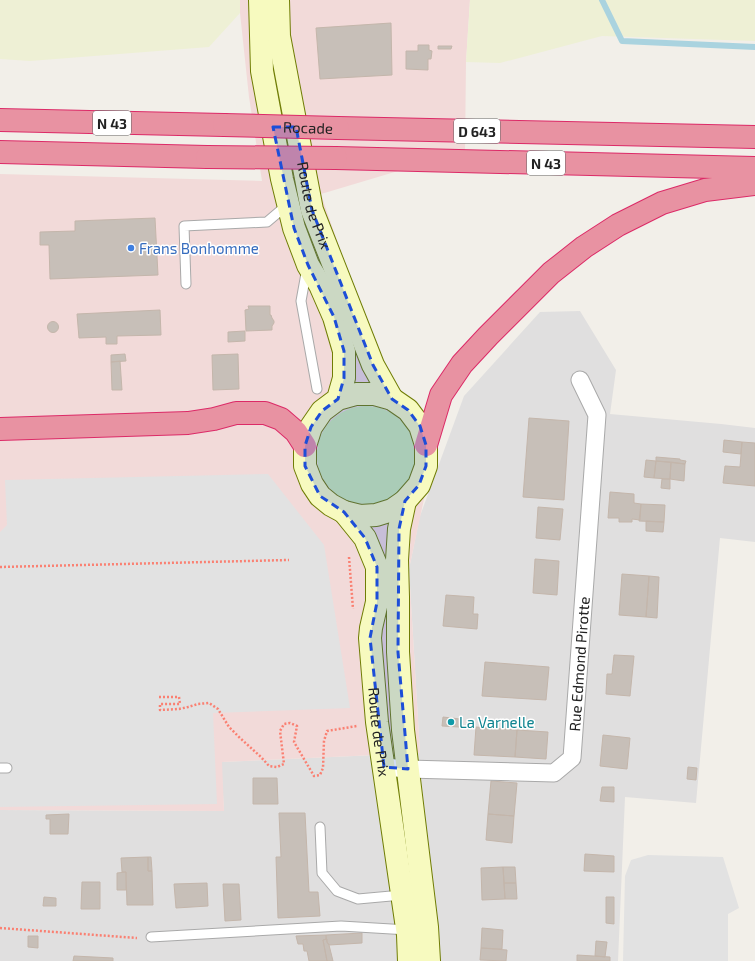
<svg xmlns="http://www.w3.org/2000/svg" width="755" height="961" viewBox="0 0 755 961" font-family="'Exo 2',sans-serif">
<style>
.residential{fill:#e0dfdf}
.commercial{fill:#f2dad9}
.farmland{fill:#eef0d5}
.grass{fill:#cdebb0}
.parking{fill:#e2e2e2}
.lines{fill:none;stroke-linecap:round;stroke-linejoin:round}
.stream{stroke:#aad3df;stroke-width:6}
.building{fill:#c7bfb8;stroke:#c4b6ab}
.lane-casing{stroke:#a9a9a9;stroke-width:11}
.street-casing{stroke:#a9a9a9;stroke-width:19}
.secondary-casing{stroke:#707d05;stroke-width:24}
.highway-casing{stroke:#dc2a67;stroke-width:24}
.path{stroke:#fa8072;stroke-width:2.5;stroke-dasharray:2 2;stroke-linecap:butt}
.lane{stroke:#fff;stroke-width:9}
.street{stroke:#fff;stroke-width:17}
.secondary{stroke:#f7fabf;stroke-width:22}
.highway{stroke:#e892a2;stroke-width:22}
.highway-bridge-casing{stroke:#dc2a67;stroke-width:24;stroke-linecap:butt}
.highway-bridge{stroke:#e892a2;stroke-width:22}
.marked{fill:#1d4ed8;fill-opacity:0.2;stroke:#1d4ed8;stroke-width:3;stroke-dasharray:8 5;stroke-linejoin:round}
.shop-dot{fill:#3f7fe0;stroke:#fff;stroke-width:1.5}
.culture-dot{fill:#0f9aa8;stroke:#fff;stroke-width:1.5}
.labels{text-anchor:middle;dominant-baseline:central;stroke-width:3;stroke-linejoin:round;paint-order:stroke}
.shield{fill:#fff;stroke:#646464;stroke-width:1}
.shield-label{font-size:14px;font-weight:bold;fill:#222}
.street-label{font-size:15px;fill:#222;stroke:#fff}
.shop-label{font-size:15px;fill:#366cbe;stroke:#fff;text-anchor:start}
.culture-label{font-size:15px;fill:#0d838f;stroke:#fff;text-anchor:start}
</style>
<rect width="100%" height="100%" fill="#f2efe9"/>
<!-- residential -->
<path class="residential" d="M580,311L616,370L610,414L721,424L755,428V542L720,538L696,803L625,797L618,961H0V810L224,811L221,762L420,753L409,569L420,516L464,396L540,312Z"/>
<!-- commercial -->
<path class="commercial" d="M240,0H470L466,62L465,151L321,194L383,375L436,443L409,569L420,753L222,762L224,811L0,810V174L262,181L249,97L240,13Z"/>
<!-- farmland -->
<path class="farmland" d="M0,0H240V13L209,47L30,61L0,59Z
M470,0H755V41L602,36L500,63L466,62Z"/>
<!-- grass -->
<path class="grass" d="M317 455a49 49 0 1 1 98 0a49 49 0 1 1-98 0Z"/>
<!-- parking -->
<path class="parking" d="M268,474L324,545L350,708L213,713L217,804L0,807V532L7,525L5,480Z
M648,855L723,857L739,908L728,914V961H623L625,876L631,860Z"/>
<g class="lines">
<!-- stream -->
<path class="stream" d="M602,0L622,41L755,47"/>
</g>
<!-- building -->
<path class="building" d="M391,23L392,75L320,79L316,28Z
M418,45H429V50L432,51L431,59H428V70L406,69V51H418Z
M438,46H452L451,49H438Z
M155,218L158,275L50,279L49,245H40V232L75,231V221Z
M248,306H270V315H271L272,318L274,321V323L272,326V330L246,331L245,310L249,309Z
M160,310L161,335L117,336V344H106V337L79,338L77,314Z
M47.5 327a5.5 5.5 0 1 1 11 0a5.5 5.5 0 1 1-11 0Z
M245,331V341L228,342V332Z
M125,354L126,361L111,362V355Z
M238,354L239,389L213,390L212,355Z
M120,361L122,390H112L111,362Z
M529,418L569,421L564,500L523,497Z
M724,440L742,442L741,454L723,452Z
M742,442L755,443V486L723,483L725,466L740,467Z
M656,457L680,459V460L686,461L685,464L656,461Z
M646,460L656,461L654,478L644,477Z
M656,461L671,462L670,479L654,478Z
M671,462L685,464L684,481L670,479Z
M662,479H670V489L661,488Z
M610,492L634,494V503L641,504L640,520L632,519V522H619V518H608Z
M641,504L665,505L664,522L639,521Z
M538,507L563,509L560,540L536,538Z
M646,521L664,522L663,532L646,531Z
M535,559L559,561L557,595L533,593Z
M622,574L649,576L646,617L619,615Z
M649,576L659,577L657,618L646,617Z
M446,595L474,597L473,614H478L477,629L443,626Z
M614,655L634,656L630,696L606,694L607,674H612Z
M485,662L549,667L546,700L482,696Z
M443,717L460,719L459,727L442,726Z
M476,727L517,730L515,757L474,755Z
M517,730L548,732L546,759L515,757Z
M603,735L630,738L627,769L600,766Z
M688,767L697,768L696,780L687,779Z
M253,778H277L278,804H253Z
M491,781L517,783L514,816L488,814Z
M602,787H614V802L600,801Z
M279,813H305L309,892H318L320,916L278,918L276,857H281Z
M69,814L68,834H50V819H46V815Z
M488,814L514,816L512,843L486,840Z
M585,854L614,856V872L584,871Z
M148,857V871H152L153,905H127L126,872H122L121,858Z
M148,857H151L152,871H148Z
M503,867H515L516,883H504Z
M503,867L505,899L482,900L481,868Z
M126,872V890H117V873Z
M82,882H100V909H81Z
M207,883L208,906L176,908L174,884Z
M504,883H516L517,899H505Z
M223,884H239L241,920L225,921Z
M44,897L56,898V906H43Z
M606,897H614V924L606,923Z
M482,928L503,930L502,949L481,948Z
M362,933V943L329,945L327,942L326,935Z
M326,935V939L323,940L327,961H309L307,951H304L303,944H298L296,936Z
M28,936H38V948L28,947Z
M327,939V942L329,945L333,961H327L323,940Z
M596,941L607,942L605,957L595,956Z
M481,948L507,950L506,961L480,960Z
M577,955L610,957V961H577Z
M74,956L113,958V961H73Z"/>
<g class="lines">
<defs>
<path id="lane" d="M307,268L301,301L317,389
M186,284L184,226L267,222L287,205
M0,768H7
M320,827L322,873L337,891L358,899L402,895
M151,937L341,926L408,930"/>
<g id="street">
<path id="s1" d="M384,767L408,769L554,773L572,758L597,415L580,380"/>
</g>
<g id="secondary">
<path d="M260,0L262,71L282,179L294,228L308,265L320,285L334,317L344,351V378L338,399L322,411L311,427L305,446V466L312,484L320,496L331,505L344,512L360,516L376,515L392,510L405,501L419,485L426,466V445L420,426L408,410L392,399L374,394H356L338,399"/>
<path id="s2" d="M278,0L279,36L312,210L373,365L392,399"/>
<path d="M405,501L399,529L397,560L398,597V652L403,730L427,927L429,961"/>
<path id="s3" d="M344,512L365,538L377,567V602L371,628L370,638L377,722L408,935L409,961"/>
</g>
<path id="highway" d="M0,120L224,125
M338,128L755,137
M0,152L207,157
M336,158L755,168
M0,429L188,423L214,419L236,413H265L281,419L296,432L305,446
M426,445L441,395L462,364L488,336L551,273L584,247L618,225L662,203L705,190L755,184"/>
</defs>
<!-- lane casing -->
<use href="#lane" class="lane-casing"/>
<!-- street casing -->
<use href="#street" class="street-casing"/>
<!-- secondary casing -->
<use href="#secondary" class="secondary-casing"/>
<!-- highway casing -->
<use href="#highway" class="highway-casing"/>
<!-- path -->
<path class="path" d="M349,557L353,609
M0,567L289,560
M159,697H179L180,704H160V710L179,709L188,707L198,704L209,703L218,709L229,727L240,738L261,757L269,766L277,767L284,764L280,731L284,724L290,723L297,726L294,742L314,776L320,775L323,768L324,741L327,731L357,726
M0,928L137,938"/>
<!-- lane -->
<use href="#lane" class="lane"/>
<!-- street -->
<use href="#street" class="street"/>
<!-- secondary -->
<use href="#secondary" class="secondary"/>
<!-- highway -->
<use href="#highway" class="highway"/>
<defs>
<g id="highway-bridge">
<path id="s4" d="M224,125L338,128"/>
<path d="M207,157L336,158"/>
</g>
</defs>
<!-- highway-bridge casing -->
<use href="#highway-bridge" class="highway-bridge-casing"/>
<!-- highway-bridge -->
<use href="#highway-bridge" class="highway-bridge"/>
</g>
<!-- marked area -->
<path class="marked" d="M273,127H296L312,210L373,365L392,399L408,410L420,426L426,445V466L419,485L405,501L399,529L398,652L408,769L384,767L370,638L377,602V567L365,538L344,512L320,496L305,466V446L311,427L322,411L338,399L344,378V351L334,317L308,265L294,228Z"/>
<!-- markers -->
<circle class="shop-dot" cx="131" cy="248" r="4"/>
<circle class="culture-dot" cx="451" cy="722" r="4"/>
<g class="labels">
<!-- shield labels -->
<g class="shield">
<rect x="93" y="111" width="38" height="24" rx="3"/>
<rect x="454" y="119" width="46" height="24" rx="3"/>
<rect x="527" y="151" width="38" height="24" rx="3"/>
</g>
<g class="shield-label">
<text x="112" y="123">N 43</text>
<text x="477" y="131">D 643</text>
<text x="546" y="163">N 43</text>
</g>
<!-- street labels -->
<g class="street-label">
<text stroke="none"><textPath href="#s4" startOffset="84">Rocade</textPath></text>
<text stroke="none"><textPath href="#s2" startOffset="209">Route de Prix</textPath></text>
<text stroke="none"><textPath href="#s1" startOffset="288">Rue Edmond Pirotte</textPath></text>
<text stroke="none"><textPath href="#s3" startOffset="231">Route de Prix</textPath></text>
</g>
<!-- shop labels -->
<g class="shop-label">
<text x="139" y="248">Frans Bonhomme</text>
</g>
<!-- culture labels -->
<g class="culture-label">
<text x="459" y="722">La Varnelle</text>
</g>
</g>
</svg>
